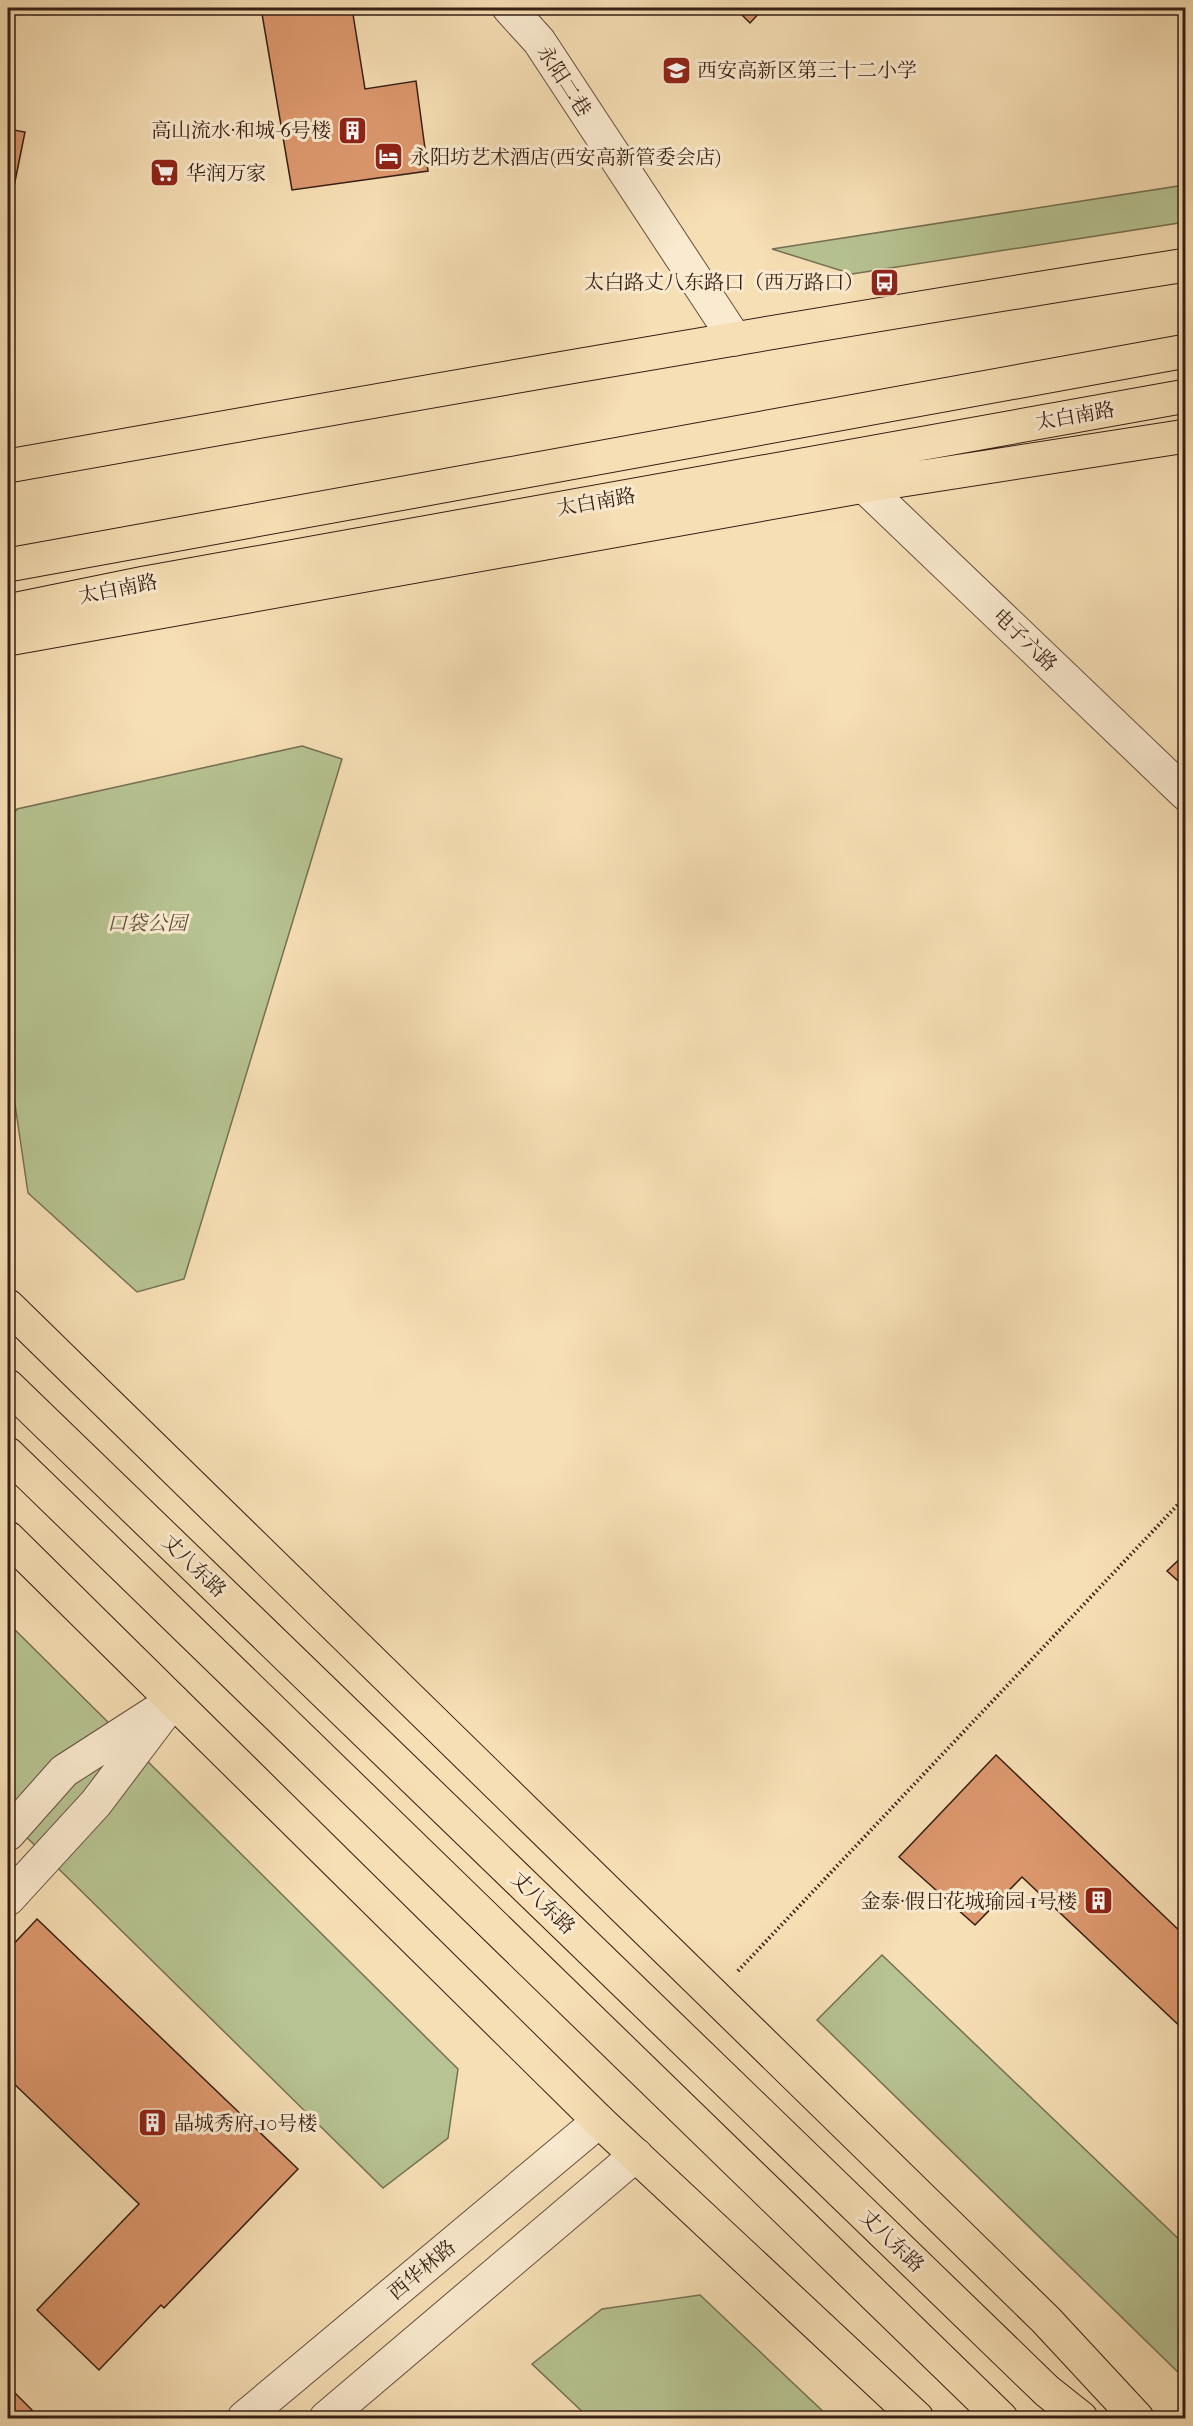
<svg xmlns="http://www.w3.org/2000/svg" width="1193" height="2426" viewBox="0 0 1193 2426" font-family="'IM FELL French Canon','Noto Serif SC',serif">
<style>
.green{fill:#b7c392;stroke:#767054;stroke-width:1.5}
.building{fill:#dd986e;stroke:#351e15;stroke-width:1.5}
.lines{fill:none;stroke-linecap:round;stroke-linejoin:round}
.minor-casing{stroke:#664e3d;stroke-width:35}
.major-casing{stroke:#351e15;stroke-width:35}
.path{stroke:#351e15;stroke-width:4;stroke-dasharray:1.5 3;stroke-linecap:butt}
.minor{stroke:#faeacf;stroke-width:33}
.major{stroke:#f7dfb5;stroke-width:33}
.labels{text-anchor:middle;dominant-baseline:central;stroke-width:6;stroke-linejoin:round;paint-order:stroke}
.poi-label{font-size:20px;fill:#351e15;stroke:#faeacf;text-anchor:start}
.street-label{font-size:20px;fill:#351e15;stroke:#faeacf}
.park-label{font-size:20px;font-style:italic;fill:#5c503a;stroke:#faeacf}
</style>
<rect width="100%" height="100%" fill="#f7dfb5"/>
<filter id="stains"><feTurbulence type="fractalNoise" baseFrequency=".00333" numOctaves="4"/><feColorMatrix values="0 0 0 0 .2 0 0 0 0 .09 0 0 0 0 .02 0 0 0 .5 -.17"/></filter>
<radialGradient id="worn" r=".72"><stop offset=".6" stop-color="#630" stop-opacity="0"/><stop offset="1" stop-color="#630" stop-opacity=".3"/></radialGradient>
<!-- green -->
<path class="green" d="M1185,185V222L852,274L772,249Z
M302,746L342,759L184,1279L137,1292L28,1193L11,1077L8,1033V822L17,809Z
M8,1623L458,2069L448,2138L383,2188L8,1819Z
M882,1955L1185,2245V2379L817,2020Z
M700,2295L830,2418H589L532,2364L602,2309Z"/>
<!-- building -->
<path class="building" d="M261,8H352L365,89L416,81L428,171L292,190Z
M735,8H764L750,23Z
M8,129L25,132L8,216Z
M1186,1553V1588L1167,1571Z
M996,1755L1186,1937V2032L1022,1877L975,1925L899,1857Z
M37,1919L298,2169L164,2308L161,2305L99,2370L37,2310L139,2204L8,2078V1950Z
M8,2386L32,2410L25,2418H8Z"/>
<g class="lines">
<defs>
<path id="minor" d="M509,8L539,41L735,339
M864,486L1186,794
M8,1834L64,1771L154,1713
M8,1899L96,1803L173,1701
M244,2418L599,2121
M326,2418L636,2155"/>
<path id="major" d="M8,466C400,396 792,327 1186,265
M8,565L1186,351
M8,611L145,583L1186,396
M8,639L864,486L1186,436
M8,1306L1046,2320L1137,2418
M8,1386L1047,2391L1081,2418
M8,1454L1001,2418
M8,1538L599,2121L917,2418"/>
</defs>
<!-- minor casing -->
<use href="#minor" class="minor-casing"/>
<!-- major casing -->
<use href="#major" class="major-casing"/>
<!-- path -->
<path class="path" d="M738,1971L1186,1496"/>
<!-- minor -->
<use href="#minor" class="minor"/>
<!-- major -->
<use href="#major" class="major"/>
</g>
<!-- icons -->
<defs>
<symbol id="school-square" viewBox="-11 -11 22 22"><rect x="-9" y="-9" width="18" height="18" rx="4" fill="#8f2418" stroke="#faeacf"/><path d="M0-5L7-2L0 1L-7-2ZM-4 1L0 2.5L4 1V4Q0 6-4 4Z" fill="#fff"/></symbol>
<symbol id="building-square" viewBox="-11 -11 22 22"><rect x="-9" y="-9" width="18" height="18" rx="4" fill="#8f2418" stroke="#faeacf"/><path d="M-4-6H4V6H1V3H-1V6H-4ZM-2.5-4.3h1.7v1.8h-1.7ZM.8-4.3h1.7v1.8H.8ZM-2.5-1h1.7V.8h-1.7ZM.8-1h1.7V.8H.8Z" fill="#fff"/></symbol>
<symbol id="hotel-square" viewBox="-11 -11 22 22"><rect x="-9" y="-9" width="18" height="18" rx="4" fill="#8f2418" stroke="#faeacf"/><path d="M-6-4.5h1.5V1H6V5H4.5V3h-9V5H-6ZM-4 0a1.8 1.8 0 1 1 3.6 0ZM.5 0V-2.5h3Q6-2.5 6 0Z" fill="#fff"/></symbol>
<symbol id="supermarket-square" viewBox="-11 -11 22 22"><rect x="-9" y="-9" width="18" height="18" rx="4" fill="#8f2418" stroke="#faeacf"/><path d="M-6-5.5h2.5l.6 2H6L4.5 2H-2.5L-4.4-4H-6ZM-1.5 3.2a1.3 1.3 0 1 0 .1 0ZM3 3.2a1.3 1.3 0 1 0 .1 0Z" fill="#fff"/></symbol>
<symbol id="bus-square" viewBox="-11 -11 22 22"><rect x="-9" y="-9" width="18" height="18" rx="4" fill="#8f2418" stroke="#faeacf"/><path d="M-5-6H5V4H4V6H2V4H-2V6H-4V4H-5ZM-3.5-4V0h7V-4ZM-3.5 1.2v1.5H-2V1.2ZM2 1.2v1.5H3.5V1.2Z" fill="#fff"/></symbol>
</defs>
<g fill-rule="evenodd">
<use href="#school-square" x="660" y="54" width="33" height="33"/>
<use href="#building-square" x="336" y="114" width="33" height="33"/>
<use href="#hotel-square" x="372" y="140" width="33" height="33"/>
<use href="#supermarket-square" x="148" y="156" width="33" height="33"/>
<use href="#bus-square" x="868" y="266" width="33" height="33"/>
<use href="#building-square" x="1082" y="1884" width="33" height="33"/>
<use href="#building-square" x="136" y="2106" width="33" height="33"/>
</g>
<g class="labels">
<!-- poi labels -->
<g class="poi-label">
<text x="697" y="70">西安高新区第三十二小学</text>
<text x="331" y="130" text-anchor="end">高山流水·和城-6号楼</text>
<text x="410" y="157">永阳坊艺术酒店(西安高新管委会店)</text>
<text x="186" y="173">华润万家</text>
<text x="864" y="282" text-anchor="end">太白路丈八东路口（西万路口）</text>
<text x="1077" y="1901" text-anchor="end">金泰·假日花城瑜园-1号楼</text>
<text x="174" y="2123">晶城秀府-10号楼</text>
</g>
<!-- street labels -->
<g class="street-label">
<text transform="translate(564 81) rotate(57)">永阳二巷</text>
<text transform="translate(1075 416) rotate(-10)">太白南路</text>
<text transform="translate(596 502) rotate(-10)">太白南路</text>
<text transform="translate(118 589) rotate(-11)">太白南路</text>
<text transform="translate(1025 640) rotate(44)">电子六路</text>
<text transform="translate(194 1566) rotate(44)">丈八东路</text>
<text transform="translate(543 1903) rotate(44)">丈八东路</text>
<text transform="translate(892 2241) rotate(44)">丈八东路</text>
<text transform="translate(422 2270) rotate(-40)">西华林路</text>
</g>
<!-- park labels -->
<g class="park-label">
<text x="147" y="923">口袋公园</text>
</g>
</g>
<!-- margin -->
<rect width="1193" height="2426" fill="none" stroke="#f7dfb5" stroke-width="30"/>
<rect x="9" y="9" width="1175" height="2408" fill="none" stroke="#351e15" stroke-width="3"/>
<rect x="15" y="15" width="1163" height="2396" fill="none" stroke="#351e15" stroke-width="1.5"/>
<rect width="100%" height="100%" filter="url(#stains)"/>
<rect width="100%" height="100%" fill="url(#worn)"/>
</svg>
